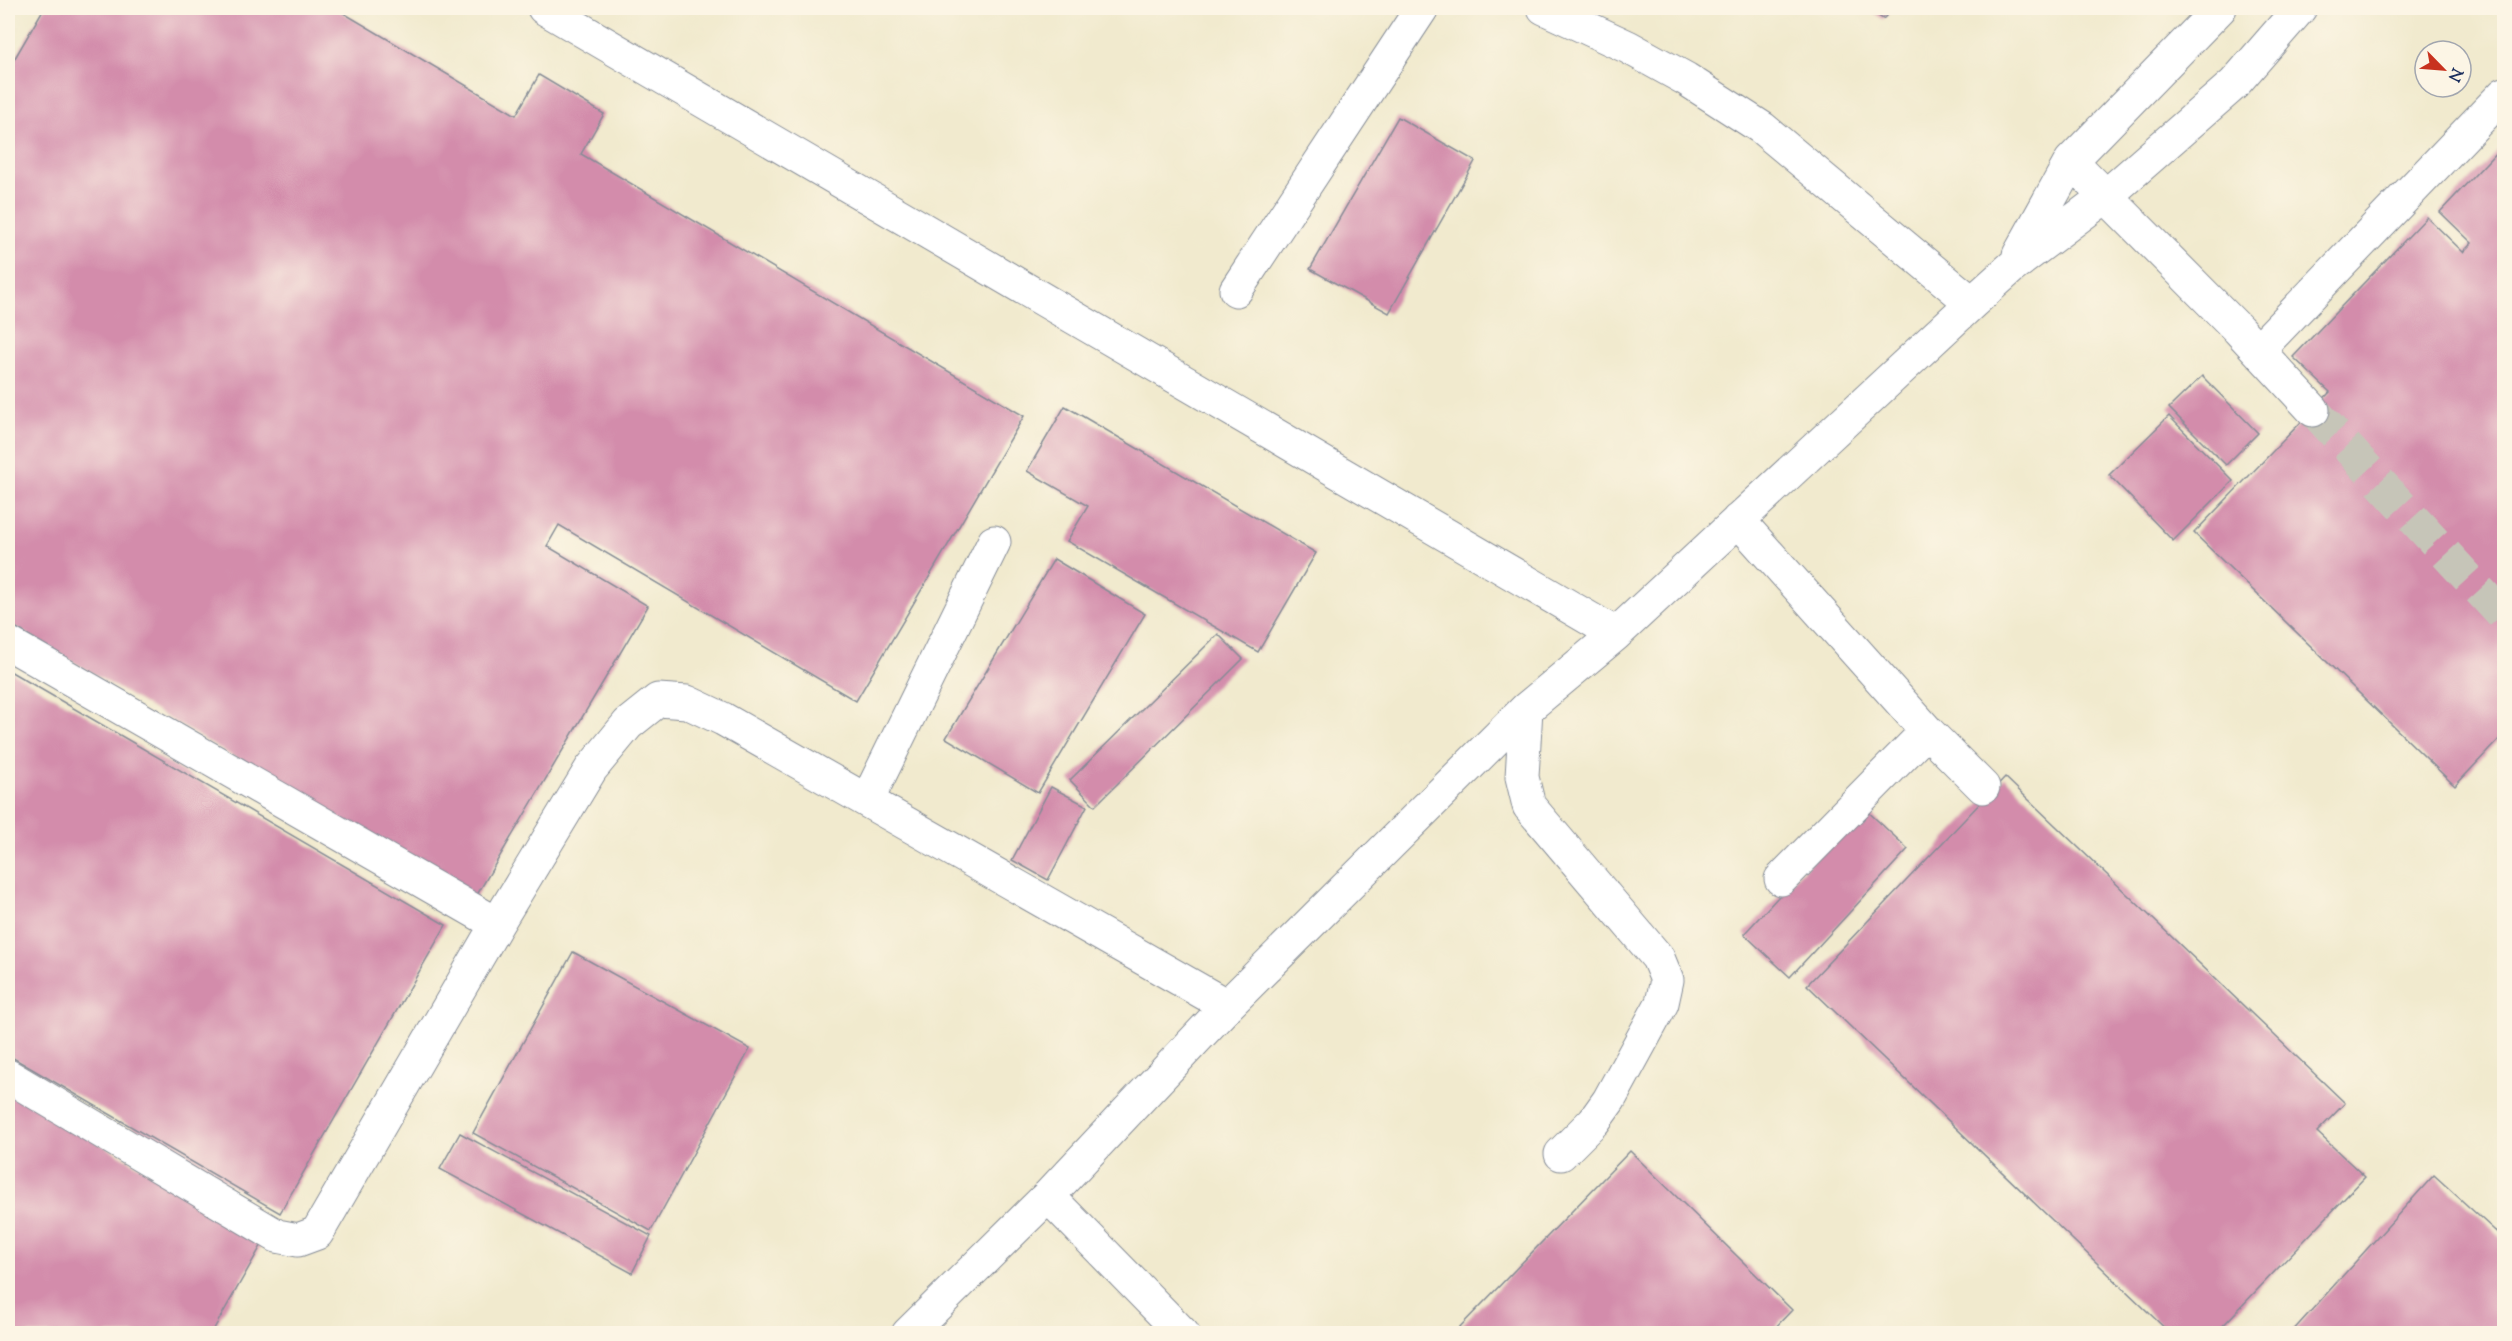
<svg xmlns="http://www.w3.org/2000/svg" width="2512" height="1341" viewBox="0 0 2512 1341" font-family="'Sorts Mill Goudy',serif">
<style>
.building{fill:#d38cab}
.lines{fill:none;stroke-linecap:round;stroke-linejoin:round}
.minor-tunnel{stroke:#c6c5b8;stroke-width:33;stroke-dasharray:33 16;stroke-linecap:butt}
.minor-casing{stroke:#868c96;stroke-width:35}
.minor{stroke:#fff;stroke-width:33}
</style>
<rect width="100%" height="100%" fill="#fcf5e5"/>
<filter id="ink" filterUnits="userSpaceOnUse"><feTurbulence type="fractalNoise" baseFrequency=".0167" numOctaves="2"/><feDisplacementMap in="SourceGraphic" scale="12" xChannelSelector="R" yChannelSelector="G"/><feConvolveMatrix kernelMatrix="1 2 1 2 8 2 1 2 1" color-interpolation-filters="sRGB"/></filter>
<filter id="wash" filterUnits="userSpaceOnUse"><feTurbulence type="fractalNoise" baseFrequency=".008" numOctaves="4" result="noise"/><feDisplacementMap in="SourceGraphic" scale="24" xChannelSelector="R" yChannelSelector="G"/><feGaussianBlur stdDeviation="1.35" result="paint"/><feColorMatrix in="noise" values="0 0 0 0 0 0 0 0 0 0 0 0 0 0 0 0 0 1.4 0 .05"/><feComposite in="paint" operator="in"/></filter>
<g filter="url(#wash)">
<rect width="100%" height="100%" fill="#f1eace"/>
<g id="blocks">
<!-- building -->
<path class="building" d="M44,8H335L516,115L539,75L604,114L581,154L1024,416L856,701L559,525L547,546L648,606L474,900L8,623V70Z
M1867,8H1894L1883,19Z
M1398,117L1475,161L1389,313L1310,269Z
M2504,144V734L2455,786L2194,533L2330,392L2293,357L2427,217L2463,252L2472,243L2440,212Z
M2202,376L2258,433L2226,465L2169,408Z
M1065,406L1316,553L1258,652L1067,541L1088,506L1027,471Z
M2169,416L2233,481L2173,541L2109,475Z
M1054,559L1145,614L1038,793L946,738Z
M1218,634L1243,659L1095,806L1070,780Z
M8,670L446,925L280,1213L8,1055Z
M2005,777L2345,1103L2317,1132L2365,1177L2215,1334H2171L1807,985Z
M1051,787L1087,806L1048,880L1012,860Z
M1862,806L1908,849L1790,977L1744,934Z
M573,952L750,1049L651,1231L473,1133Z
M8,1090L265,1239L211,1334H8Z
M460,1133L651,1236L632,1273L440,1169Z
M1630,1151L1792,1310L1769,1334H1453Z
M2434,1175L2504,1239V1334H2290Z"/>
</g>
</g>
<g filter="url(#ink)">
<use href="#blocks" fill-opacity="0" stroke="#868c96" stroke-width="1.5"/>
<g class="lines">
<!-- minor-tunnel -->
<path class="minor-tunnel" d="M2313,410L2504,617"/>
<defs>
<path id="minor" d="M544,8L1616,634
M1544,8L1628,47L1686,79L1762,128L1972,303
M2071,161L2238,329L2313,410
M2019,255L2071,161L2220,8
M1236,290L1422,8
M2258,350L2504,94
M1738,520L1927,731L1983,787
M8,643L497,924
M1526,709L1522,777L1529,806L1658,958L1667,980L1662,1003L1609,1100L1594,1121L1561,1154
M867,801L994,542
M1781,879L1927,731
M8,1076L277,1236L298,1240L317,1233L497,924L591,769L628,724L658,700L687,702L723,719L1227,1006
M1048,1196L1183,1334
M908,1334L1048,1196L1227,1006L1526,709L1616,634L1972,303L2012,267L2106,196L2234,84L2300,8"/>
</defs>
<!-- minor casing -->
<use href="#minor" class="minor-casing"/>
<!-- minor -->
<use href="#minor" class="minor"/>
</g>
</g>
<!-- margin -->
<rect width="2512" height="1341" fill="none" stroke="#fcf5e5" stroke-width="30"/>
<!-- north arrow -->
<g transform="translate(2443 69) rotate(115)"><circle r="28" fill="#fcf5e5" stroke="#a2a6af" stroke-width="1.5"/>
<path d="M0-4.5L10 22L0 15L-10 22Z" fill="#c8321e"/>
<text y="-9" font-size="16" font-weight="bold" text-anchor="middle" fill="#1b2f5e">N</text>
</g>
</svg>
